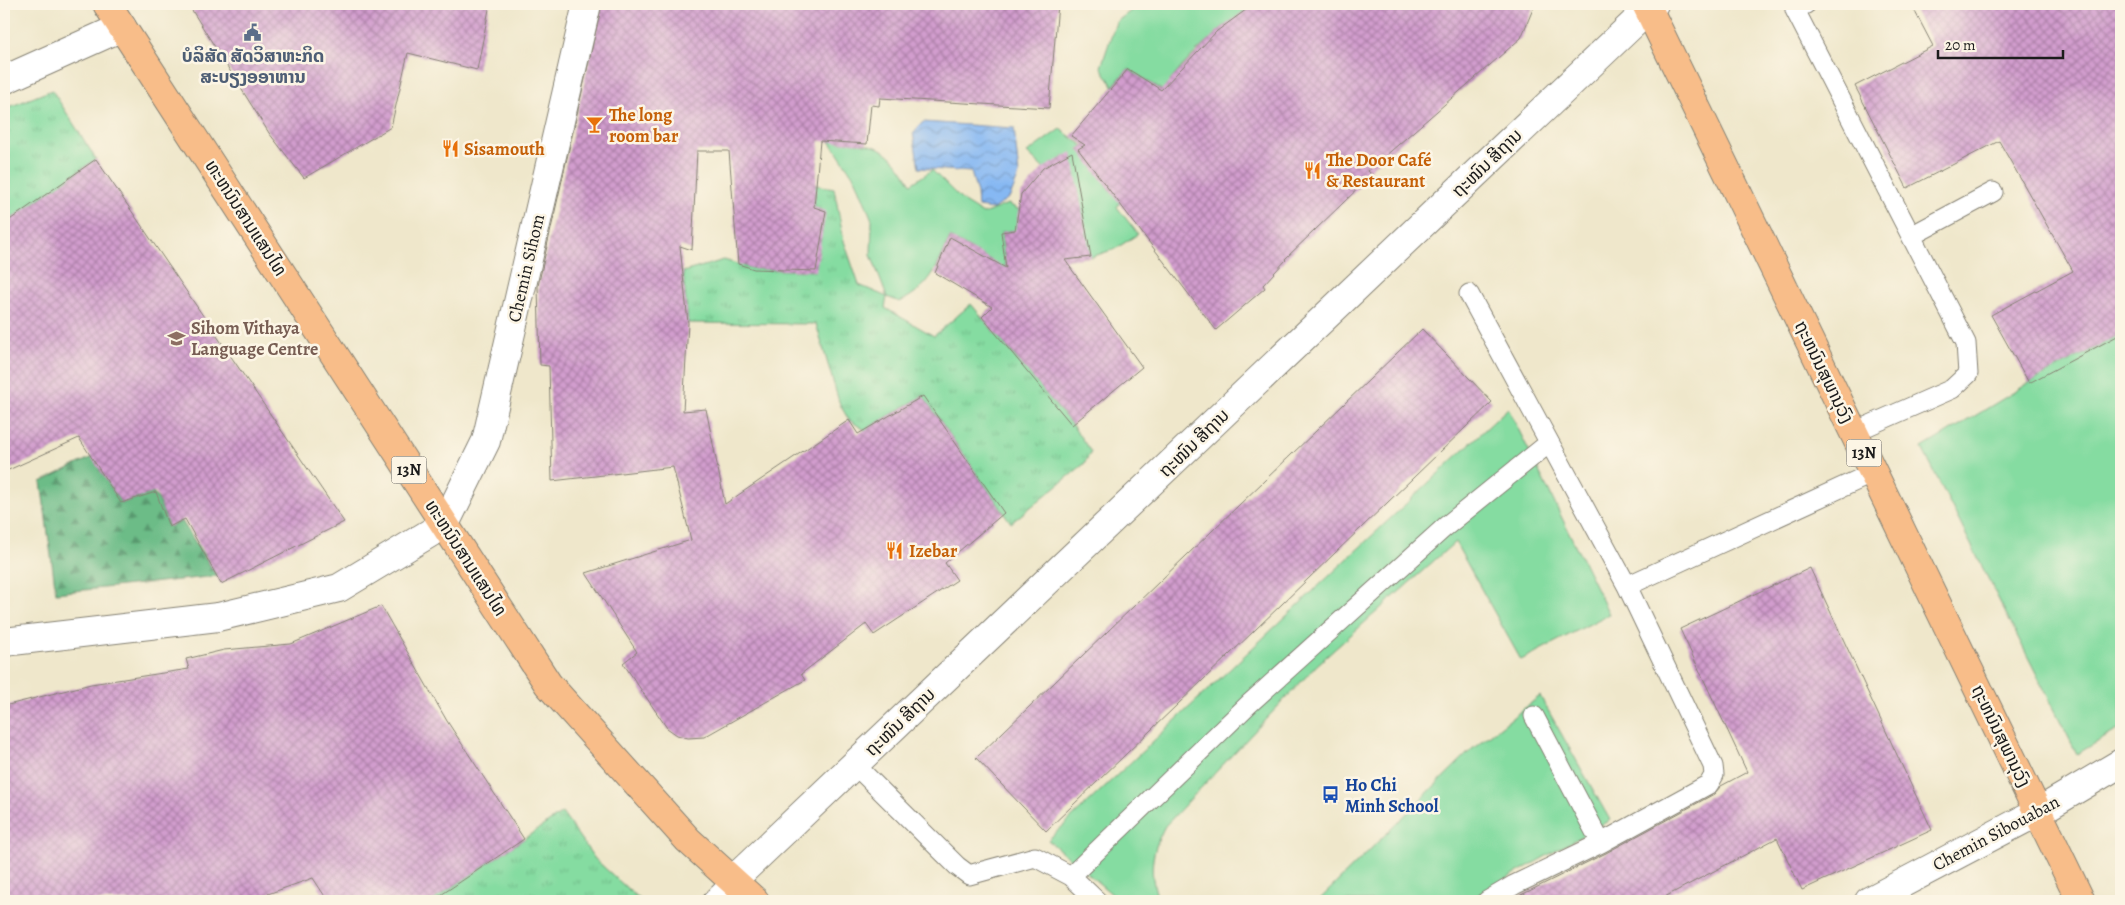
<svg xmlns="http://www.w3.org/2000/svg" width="2125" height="905" viewBox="0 0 2125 905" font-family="Alegreya,'Noto Sans Lao',serif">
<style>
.grass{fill:url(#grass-tufts);stroke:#507c5e}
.forest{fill:url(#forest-firs);stroke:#446c52}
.garden{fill:#85dca1;stroke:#507c5e}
.water{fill:url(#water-waves);stroke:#516a88}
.building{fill:url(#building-cross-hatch)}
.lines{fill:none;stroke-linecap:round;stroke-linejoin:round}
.service-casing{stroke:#868274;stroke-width:21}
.minor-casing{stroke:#868274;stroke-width:30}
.tertiary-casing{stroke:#868274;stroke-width:30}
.trunk-casing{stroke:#868274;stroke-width:30}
.service{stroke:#fff;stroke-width:19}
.minor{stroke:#fff;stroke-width:28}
.tertiary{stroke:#fff;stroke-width:28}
.trunk{stroke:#f8bd89;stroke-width:28}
.labels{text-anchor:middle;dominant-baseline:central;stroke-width:5;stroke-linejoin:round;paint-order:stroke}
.shield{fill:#fcf5e5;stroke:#5f5d58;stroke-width:1}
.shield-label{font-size:16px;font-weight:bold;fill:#1c1c1c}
.service-label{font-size:18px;font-weight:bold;fill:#4e5e75;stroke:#fcf5e5}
.food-label{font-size:18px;font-weight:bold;fill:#c56008;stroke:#fcf5e5;text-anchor:start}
.street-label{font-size:18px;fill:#1c1c1c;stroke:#fcf5e5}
.education-label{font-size:18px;font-weight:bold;fill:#785e54;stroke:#fcf5e5;text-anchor:start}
.transit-label{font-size:18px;font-weight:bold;fill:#164399;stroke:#fcf5e5;text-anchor:start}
</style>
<defs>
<pattern id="grass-tufts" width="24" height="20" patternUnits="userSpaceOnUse" patternTransform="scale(1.25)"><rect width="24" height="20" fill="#85dca1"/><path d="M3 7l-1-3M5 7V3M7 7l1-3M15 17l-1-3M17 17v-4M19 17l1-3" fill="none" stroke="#72bc8a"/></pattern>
<pattern id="forest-firs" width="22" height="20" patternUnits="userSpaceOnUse" patternTransform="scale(1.25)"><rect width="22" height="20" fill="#6cbc87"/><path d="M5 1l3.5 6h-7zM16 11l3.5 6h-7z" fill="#58986e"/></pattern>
<pattern id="water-waves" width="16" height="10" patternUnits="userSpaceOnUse" patternTransform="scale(1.25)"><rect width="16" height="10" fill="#86b8f3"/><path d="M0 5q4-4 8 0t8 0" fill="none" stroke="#6d95c4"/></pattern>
<pattern id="building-cross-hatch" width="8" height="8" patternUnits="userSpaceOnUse" patternTransform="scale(1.25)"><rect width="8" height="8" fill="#d29dce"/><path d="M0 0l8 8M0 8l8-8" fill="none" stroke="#aa7fa6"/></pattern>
</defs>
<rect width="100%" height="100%" fill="#fcf5e5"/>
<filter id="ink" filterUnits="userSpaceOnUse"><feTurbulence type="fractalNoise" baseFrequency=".02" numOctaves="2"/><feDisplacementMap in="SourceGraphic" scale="10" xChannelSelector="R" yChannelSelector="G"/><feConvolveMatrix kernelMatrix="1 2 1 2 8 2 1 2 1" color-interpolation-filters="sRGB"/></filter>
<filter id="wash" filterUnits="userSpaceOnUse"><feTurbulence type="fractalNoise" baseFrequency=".0096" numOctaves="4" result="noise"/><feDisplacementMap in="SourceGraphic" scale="20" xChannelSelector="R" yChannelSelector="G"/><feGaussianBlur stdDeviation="1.12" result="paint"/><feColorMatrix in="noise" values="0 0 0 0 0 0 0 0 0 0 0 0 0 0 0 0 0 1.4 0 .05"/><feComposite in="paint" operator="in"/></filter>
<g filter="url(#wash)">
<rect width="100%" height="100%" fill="#efe7cb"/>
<!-- grass -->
<path class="grass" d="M52,90L96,159L4,224V109Z
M816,185L834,188L844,241L859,285L887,297L885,308L934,336L971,304L1072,425L1091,452L1084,464L1011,523L923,396L865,430L849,420L840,405L816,324L688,323L683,272L724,260L754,269L815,271L814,207Z
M562,813L595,859L641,901H432Z"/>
<!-- forest -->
<path class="forest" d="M92,457L121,503L153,493L159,500L169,527L182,521L217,576L56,593L41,482Z"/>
<!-- garden -->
<path class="garden" d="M1140,4H1230L1235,8L1243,4H1254C1220,29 1187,56 1163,91L1128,69L1113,86L1101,67L1116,22Z
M1060,129L1134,182L1117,207L1138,234L1115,249L1091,257L1043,168L1027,153Z
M830,141C875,144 887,142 911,184L932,170L964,202L983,214L1008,204L1018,209L1036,228L1001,232L1006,269L950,237C937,268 931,286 900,302L887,297L871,255L872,220L856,180Z
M2121,334V728L2077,754L1922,448L2029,383Z
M1508,408L1609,614L1521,660L1455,542L1317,665L1165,826C1151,852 1148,873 1159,901H1120L1048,840Z
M1540,696L1610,820L1467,901H1318L1471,750Z"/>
<!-- water -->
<path class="water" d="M923,122L1014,128L1019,175L1010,197L993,209L978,207L977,193L971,172L919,168L913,133Z"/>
<g id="blocks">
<!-- building -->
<path class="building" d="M188,4H490L477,70L408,53L391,127L304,178L269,133Z
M602,4H791L824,10L826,4H1058L1049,108L880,98L879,106L871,105L867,144L820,141L814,207L826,211L816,271L754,269L738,264L729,151H697L692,250L680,246L688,323L683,411L706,409L725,504L849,420L858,434L923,396L1004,513L945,563L957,580L874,635L866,624L801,674L805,680L704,737L688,738L677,735L667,728L623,663L637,652L586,573L691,540L673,467L552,481L549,366L540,365L538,286Z
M1254,4H1535L1521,38L1368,171L1372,175L1285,259L1286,260L1263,285L1265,288L1216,330L1078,149L1085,145L1071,136L1128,69L1161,90L1217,31Z
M1911,4H2121V334L2029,383L1991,315L2073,271L1999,141L1907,188L1855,86L1933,46Z
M1072,152L1091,257L1065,260L1142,367L1072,425L982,317L992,307L935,273L950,237L1006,268L1001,232L1015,230L1021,194L1043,168Z
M96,159L344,522L221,584L185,519L169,527L156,492L121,503L79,438L4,472V224Z
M1422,329L1492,402L1046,831L976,758Z
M1810,568L1932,830L1802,890L1777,838L1657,901H1509L1606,853L1714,794L1721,786L1747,772L1680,629Z
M381,606L447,721L524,839L432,901H328L313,878L248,901H4V706L91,684L189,669L186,659L224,650L291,644Z"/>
</g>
</g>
<g filter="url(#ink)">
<use href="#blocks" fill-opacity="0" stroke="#868274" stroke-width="1"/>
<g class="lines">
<defs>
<path id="service" d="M1806,4L1795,10L1966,343L1968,374L1952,389L1854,432
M1911,236L1993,192
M1469,294L1627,586L1713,766L1714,775L1709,784L1601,843
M1627,586L1873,473
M855,765L957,866L969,875L1035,857L1071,876L1097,901
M1071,876L1249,704L1445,527L1549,443
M712,901L732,881
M1487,901L1514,885L1601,843L1534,716"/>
<path id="minor" d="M4,80L122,27
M445,524L486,441L587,4
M1869,901L2038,812L2121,763"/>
<path id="tertiary" d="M4,642L218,617L339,588L445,524
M732,881L1654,4"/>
<path id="trunk" d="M107,4L548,684L688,840L755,901
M1646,4L2081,901"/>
</defs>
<!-- service casing -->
<use href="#service" class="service-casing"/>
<!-- minor casing -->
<use href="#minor" class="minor-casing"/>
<!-- tertiary casing -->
<use href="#tertiary" class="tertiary-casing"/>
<!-- trunk casing -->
<use href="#trunk" class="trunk-casing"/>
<!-- service -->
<use href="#service" class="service"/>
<!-- minor -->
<use href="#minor" class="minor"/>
<!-- tertiary -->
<use href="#tertiary" class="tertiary"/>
<!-- trunk -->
<use href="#trunk" class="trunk"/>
</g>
</g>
<!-- icons -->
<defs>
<symbol id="civic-bare" viewBox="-9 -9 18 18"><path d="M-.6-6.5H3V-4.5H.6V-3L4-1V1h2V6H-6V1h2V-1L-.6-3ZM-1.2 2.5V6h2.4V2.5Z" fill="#5c6f8a" stroke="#fcf5e5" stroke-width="2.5" paint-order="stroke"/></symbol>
<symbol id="bar-bare" viewBox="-9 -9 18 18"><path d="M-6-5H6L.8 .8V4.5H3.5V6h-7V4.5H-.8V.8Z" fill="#e8710a" stroke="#fcf5e5" stroke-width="2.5" paint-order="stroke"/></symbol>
<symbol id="restaurant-bare" viewBox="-9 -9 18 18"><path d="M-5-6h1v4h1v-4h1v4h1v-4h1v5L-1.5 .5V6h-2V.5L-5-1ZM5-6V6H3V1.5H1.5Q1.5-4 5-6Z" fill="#e8710a" stroke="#fcf5e5" stroke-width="2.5" paint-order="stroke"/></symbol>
<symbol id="school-bare" viewBox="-9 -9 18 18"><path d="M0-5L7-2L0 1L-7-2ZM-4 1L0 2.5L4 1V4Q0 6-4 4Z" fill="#8d6e63" stroke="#fcf5e5" stroke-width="2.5" paint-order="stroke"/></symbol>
<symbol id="bus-bare" viewBox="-9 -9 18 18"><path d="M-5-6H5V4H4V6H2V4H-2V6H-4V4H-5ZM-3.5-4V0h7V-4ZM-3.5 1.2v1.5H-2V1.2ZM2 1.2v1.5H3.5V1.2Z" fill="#1a4fb4" stroke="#fcf5e5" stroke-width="2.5" paint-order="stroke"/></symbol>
</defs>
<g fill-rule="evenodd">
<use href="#civic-bare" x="240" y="20" width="25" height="25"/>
<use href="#bar-bare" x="582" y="112" width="25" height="25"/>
<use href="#restaurant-bare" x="438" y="136" width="25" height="25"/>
<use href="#restaurant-bare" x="1300" y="158" width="25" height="25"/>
<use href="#school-bare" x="164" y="326" width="25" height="25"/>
<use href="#restaurant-bare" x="882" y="538" width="25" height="25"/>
<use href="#bus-bare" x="1318" y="782" width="25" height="25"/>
</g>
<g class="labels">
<!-- shield labels -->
<g class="shield">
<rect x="1846.5" y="439.5" width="35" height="27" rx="4"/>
<rect x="391.5" y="456.5" width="35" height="27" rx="4"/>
</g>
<g class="shield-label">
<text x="1864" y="453">13N</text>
<text x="409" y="470">13N</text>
</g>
<!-- service labels -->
<g class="service-label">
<text x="253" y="56">ບໍລິສັດ ສັດວິສາຫະກິດ<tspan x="253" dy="21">ສະບຽງອອາຫານ</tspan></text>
</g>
<!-- food labels -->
<g class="food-label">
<text x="609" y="115">The long<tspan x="609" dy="21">room bar</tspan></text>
<text x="464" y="149">Sisamouth</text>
<text x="1326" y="160">The Door Café<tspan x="1326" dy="21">&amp; Restaurant</tspan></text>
<text x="909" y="551">Izebar</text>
</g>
<!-- street labels -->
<g class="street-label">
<text transform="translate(1487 163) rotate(-44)">ຖະໜົນ ສີຖານ</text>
<text transform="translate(246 218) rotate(57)">ທະຫນົນສາມແສນໄທ</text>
<text transform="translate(526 268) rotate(-77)">Chemin Sihom</text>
<text transform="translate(1824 372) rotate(64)">ຖະຫນົນສຸພານຸວົງ</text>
<text transform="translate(1194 443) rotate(-44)">ຖະໜົນ ສີຖານ</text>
<text transform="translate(466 558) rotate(57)">ທະຫນົນສາມແສນໄທ</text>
<text transform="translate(900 722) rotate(-44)">ຖະໜົນ ສີຖານ</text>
<text transform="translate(2001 736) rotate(64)">ຖະຫນົນສຸພານຸວົງ</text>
<text transform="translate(1996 833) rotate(-28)">Chemin Sibouaban</text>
</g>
<!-- education labels -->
<g class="education-label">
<text x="191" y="328">Sihom Vithaya<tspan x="191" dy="21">Language Centre</tspan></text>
</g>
<!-- transit labels -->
<g class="transit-label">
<text x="1345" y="785">Ho Chi<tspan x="1345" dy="21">Minh School</tspan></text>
</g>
</g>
<!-- margin -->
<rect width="2125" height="905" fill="none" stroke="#fcf5e5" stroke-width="20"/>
<!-- scale -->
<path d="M1938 50v8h125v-8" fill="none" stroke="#1c1c1c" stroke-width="2.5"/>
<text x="1945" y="50" font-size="15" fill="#1c1c1c" stroke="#fcf5e5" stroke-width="4" paint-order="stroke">20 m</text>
</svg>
